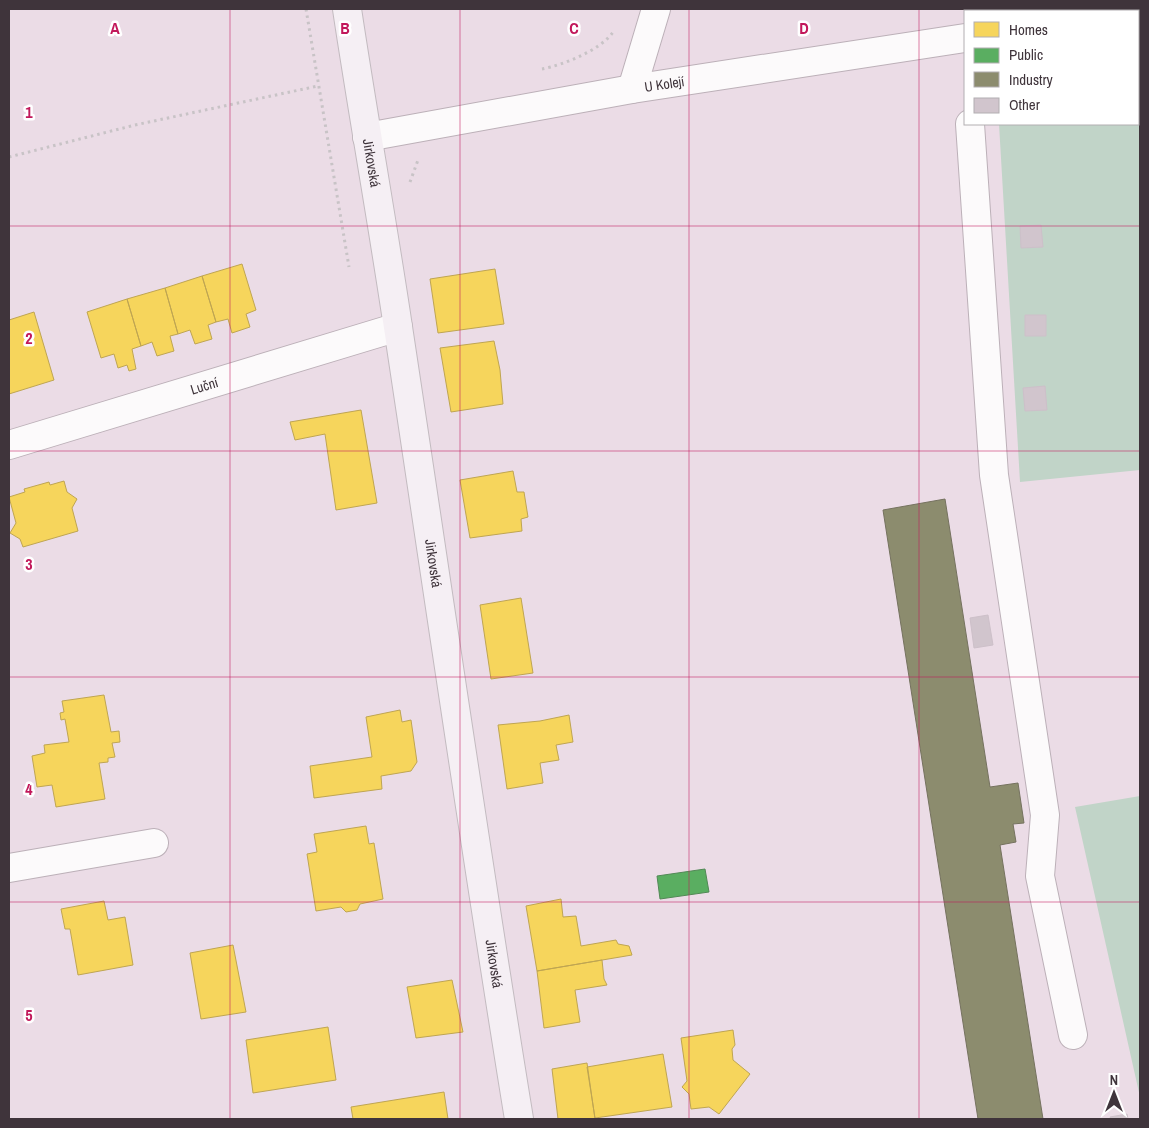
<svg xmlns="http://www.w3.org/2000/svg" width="1149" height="1128" viewBox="0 0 1149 1128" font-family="'Archivo Narrow',sans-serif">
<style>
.green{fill:#c1d4c8}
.homes{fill:#f6d55c;stroke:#bfa552}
.public{fill:#5aae61;stroke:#528956}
.industry{fill:#8c8c6e;stroke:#75725f}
.building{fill:#d1c5cd;stroke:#cdc0c9}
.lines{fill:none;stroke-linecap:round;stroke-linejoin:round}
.minor-casing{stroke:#bcb0b8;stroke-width:30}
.major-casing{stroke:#c3bbc0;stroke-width:30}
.path{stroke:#c8c3c6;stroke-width:3;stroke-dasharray:2.5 4;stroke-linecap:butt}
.minor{stroke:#fcfafb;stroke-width:28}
.major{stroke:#f5eff4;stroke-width:28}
.grid{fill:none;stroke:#c2185b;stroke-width:1;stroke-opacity:0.55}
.labels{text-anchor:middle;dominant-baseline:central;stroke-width:5;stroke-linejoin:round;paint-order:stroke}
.street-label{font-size:14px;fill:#3f343b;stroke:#fff}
.grid-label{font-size:16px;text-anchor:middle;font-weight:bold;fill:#c2185b;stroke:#fff;stroke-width:5;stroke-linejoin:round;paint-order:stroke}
</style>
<rect width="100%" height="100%" fill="#ebdce6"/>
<!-- green -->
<path class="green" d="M1138,40H1140V470L1020,482L999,124H1138Z
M1140,796V1097L1075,807Z"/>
<!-- homes -->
<path class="homes" d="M242,264L256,310L246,314L250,327L232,333L228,319L216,322L202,276Z
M495,269L504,324L438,333L430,279Z
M202,276L216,322L208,325L212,339L195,344L190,330L178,334L165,288Z
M165,288L178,334L170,336L174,351L157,356L152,342L141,346L127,299Z
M127,299L141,346L132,349L136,369L129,371L127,365L118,368L114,354L101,358L87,312Z
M34,312L54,380L9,394V320Z
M494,341L500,370L503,404L451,412L440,348Z
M361,410L377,503L336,510L325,434L295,440L290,422Z
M513,471L517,492H524L528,517L521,519L522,531L470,538L460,480Z
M64,481L67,492L77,499L72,508L78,531L23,547L20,539L10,533L16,523L9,497L25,492L24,489L49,482L50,485Z
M521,598L533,673L491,679L480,605Z
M104,695L111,732L119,731L120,742L112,743L115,757L108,758V762L99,763L105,799L56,807L52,785L37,787L32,756L45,753L44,745L69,742L65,719L61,720L60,713L64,712L62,701Z
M400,710L402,722L411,720L417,762L411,771L381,776L382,789L314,798L310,766L372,757L366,717Z
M569,715L573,742L556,745L559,760L540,763L543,783L507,789L498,725L540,721Z
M366,826L369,844L374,843L383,899L360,904L357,910L346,912L341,907L316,911L307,854L317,852L314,834Z
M561,899L563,917L576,916L581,946L616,940L618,944L629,946L632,955L537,971L526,906Z
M104,901L108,920L125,917L133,965L78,975L70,929H65L61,909Z
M233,945L246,1012L201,1019L190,953Z
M602,960L604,979L607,985L575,990L580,1022L544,1028L537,971Z
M452,980L463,1032L416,1038L407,987Z
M328,1027L336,1080L253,1093L246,1040Z
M733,1030L735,1045L732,1049L733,1060L750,1074L719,1114L709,1107L691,1109L689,1094L682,1087L687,1081L681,1038Z
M663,1054L672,1107L595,1118L587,1067Z
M587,1063L595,1119H558L552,1069Z
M444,1092L448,1119H353L351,1107Z"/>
<!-- public -->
<path class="public" d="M705,869L709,892L660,899L657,876Z"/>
<!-- industry -->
<path class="industry" d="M945,499L990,787L1018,783L1024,823L1013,824L1016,842L1000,845L1043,1119H978L883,510Z"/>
<!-- building -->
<path class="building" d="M1041,225L1043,247L1021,248L1020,226Z
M1025,315H1046V336H1025Z
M1045,386L1047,410L1025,411L1023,388Z
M988,615L993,645L974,648L970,618Z
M1127,1114L1128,1119H1111L1110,1117Z"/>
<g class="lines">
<defs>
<g id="minor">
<path d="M1138,17H1140"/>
<path d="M632,89L656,9"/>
<path d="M970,124L994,475L1045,815L1040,876L1073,1035"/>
<path id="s1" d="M367,137L632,89L965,38"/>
<path id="s2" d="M9,445L398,327"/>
<path d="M9,868L154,843"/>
</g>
<g id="major">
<path id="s3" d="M347,9C363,115 382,220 398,327C438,591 476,856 519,1119"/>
</g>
</defs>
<!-- minor casing -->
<use href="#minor" class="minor-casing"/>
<!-- major casing -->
<use href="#major" class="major-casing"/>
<!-- path -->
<path class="path" d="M306,9L349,267
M542,69C563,65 601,50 613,32
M9,157L135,125L318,86
M410,182L418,160"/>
<!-- minor -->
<use href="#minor" class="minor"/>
<!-- major -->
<use href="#major" class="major"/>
</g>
<!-- grid -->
<path class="grid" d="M230,9V1119M460,9V1119M689,9V1119M919,9V1119M9,226H1140M9,451H1140M9,677H1140M9,902H1140"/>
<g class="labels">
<!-- street labels -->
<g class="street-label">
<text stroke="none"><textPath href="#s1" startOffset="302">U Kolejí</textPath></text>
<text stroke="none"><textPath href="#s3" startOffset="156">Jirkovská</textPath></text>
<text stroke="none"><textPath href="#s2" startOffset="204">Luční</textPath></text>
<text stroke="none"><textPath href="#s3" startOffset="561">Jirkovská</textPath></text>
<text stroke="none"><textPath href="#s3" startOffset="966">Jirkovská</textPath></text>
</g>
</g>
<g class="grid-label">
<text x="115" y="34">A</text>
<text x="345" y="34">B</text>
<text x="574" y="34">C</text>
<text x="804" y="34">D</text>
<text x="29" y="118">1</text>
<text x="29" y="344">2</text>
<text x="29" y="570">3</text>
<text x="29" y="795">4</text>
<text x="29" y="1021">5</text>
</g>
<!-- border -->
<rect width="1149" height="1128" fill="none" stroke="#3f343b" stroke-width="20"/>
<!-- legend -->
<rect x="964" y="10" width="175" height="115" fill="#ffffff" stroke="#b2aeb1"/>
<rect x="974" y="22" width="25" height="15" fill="#f6d55c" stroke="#b2aeb1"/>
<text x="1009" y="35" font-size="15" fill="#3f343b">Homes</text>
<rect x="974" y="48" width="25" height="15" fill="#5aae61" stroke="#b2aeb1"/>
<text x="1009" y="60" font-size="15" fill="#3f343b">Public</text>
<rect x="974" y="72" width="25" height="15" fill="#8c8c6e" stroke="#b2aeb1"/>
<text x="1009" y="85" font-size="15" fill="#3f343b">Industry</text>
<rect x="974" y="98" width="25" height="15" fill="#d1c5cd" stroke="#b2aeb1"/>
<text x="1009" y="110" font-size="15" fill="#3f343b">Other</text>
<!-- north arrow -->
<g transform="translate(1114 1093)" stroke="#ffffff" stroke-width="4" paint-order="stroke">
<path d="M0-4L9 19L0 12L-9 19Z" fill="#3f343b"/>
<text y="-8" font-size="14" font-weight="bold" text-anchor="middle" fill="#3f343b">N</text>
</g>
</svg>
